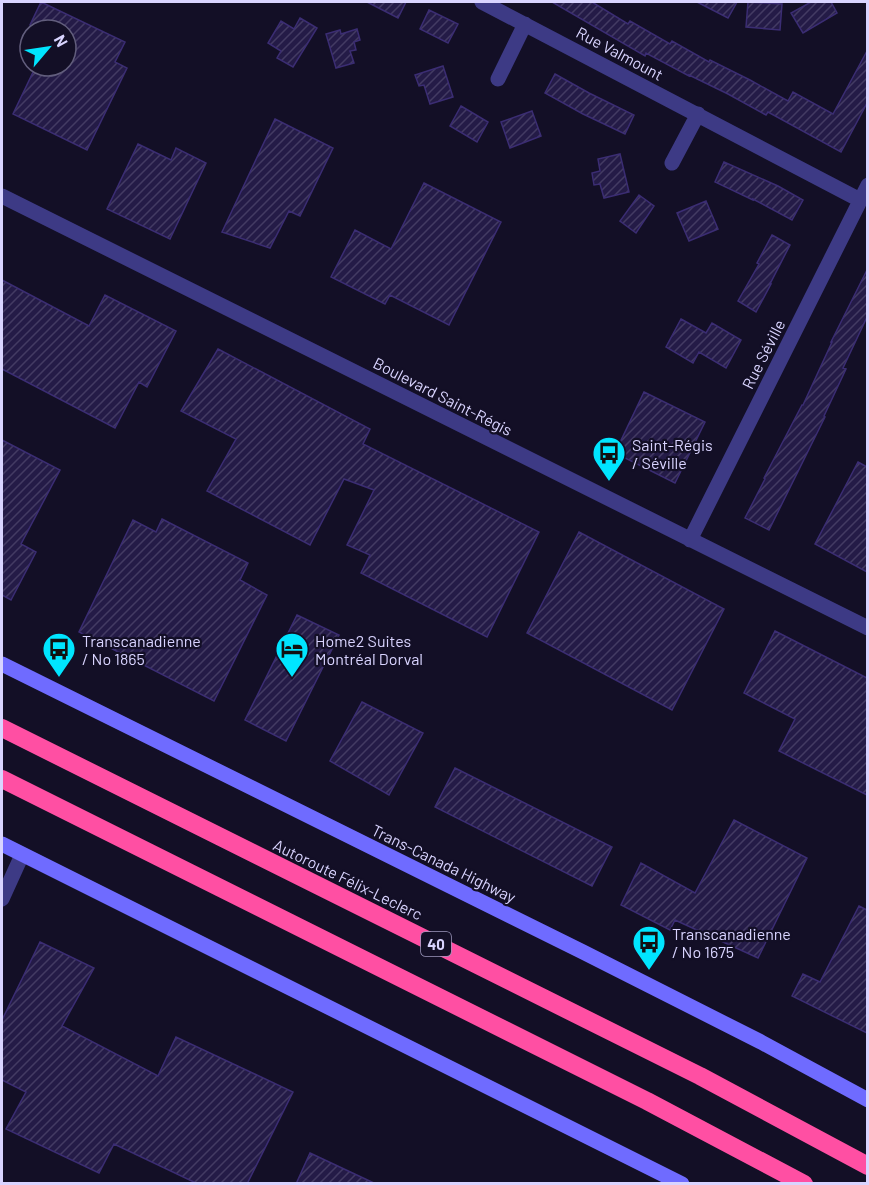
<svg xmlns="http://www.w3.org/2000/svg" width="869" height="1185" viewBox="0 0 869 1185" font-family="Barlow,sans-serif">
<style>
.building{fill:url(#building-hatch);stroke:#3b2d73;stroke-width:1.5}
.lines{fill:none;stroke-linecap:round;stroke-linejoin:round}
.minor{stroke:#3d3a85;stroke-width:15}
.secondary{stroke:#6f6bff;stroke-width:15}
.motorway{stroke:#ff4fa3;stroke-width:18}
.labels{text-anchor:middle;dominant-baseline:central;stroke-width:4.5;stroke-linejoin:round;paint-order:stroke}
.shield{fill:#130f26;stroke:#9e99be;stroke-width:1.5}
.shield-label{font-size:15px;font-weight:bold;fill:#d9d4ff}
.street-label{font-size:16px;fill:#d9d4ff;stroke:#130f26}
.poi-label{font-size:16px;fill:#d9d4ff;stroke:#130f26;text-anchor:start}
</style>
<defs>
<pattern id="building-hatch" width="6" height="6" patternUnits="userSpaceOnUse" patternTransform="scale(1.5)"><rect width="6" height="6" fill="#241b47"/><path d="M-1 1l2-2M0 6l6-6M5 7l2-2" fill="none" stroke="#433b63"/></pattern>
</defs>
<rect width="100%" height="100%" fill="#130f26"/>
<!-- building -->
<path class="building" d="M41,2L125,42L115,62L127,68L87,150L13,114L36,66H66V30H39L30,25Z
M367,2H406L398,18Z
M552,2H592L628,24L630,21L670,44L672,41L709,62L710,60L750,80L788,101L793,92L833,114L867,51V103L841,152L768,112L766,115L728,94L689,75V76L646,53L645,56Z
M697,2H737L728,18Z
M748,2L782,4L780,30L746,27Z
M811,2H831L837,13L803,33L791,13Z
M429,10L458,24L448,43L420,29Z
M300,18L317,28L293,67L277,58L281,51L268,43L281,21L294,29Z
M357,29L360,40L354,42L356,50L350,51L354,63L336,68L326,34L340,30L341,34Z
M443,66L453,97L430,104L424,85L419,86L415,75Z
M555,74L589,93L634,115L625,134L583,114L545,93Z
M461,106L488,122L477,142L450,126Z
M532,111L541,136L510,148L501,122Z
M275,119L333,148L300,216L289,211L270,248L222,232Z
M138,144L171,160L176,148L206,163L170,239L107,209Z
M620,154L629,192L604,198L600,184L594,185L592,173L600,171L598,159Z
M724,162L778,186L803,200L792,220L753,199V200L715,182Z
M424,183L501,222L449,325L390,295L385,304L331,277L355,230L391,249Z
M639,195L654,206L636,233L620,221Z
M706,201L718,229L689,241L677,213Z
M772,235L790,245L770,284H771L756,312L738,301L759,264L757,263Z
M867,270V317L843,368L846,369L824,416L825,417L769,530L745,518L765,479L764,478L802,405H803L832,342H831Z
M2,280L89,326L105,295L176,331L147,387L139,382L115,428L2,369Z
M681,319L706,333L712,323L741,340L726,368L699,352L693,363L666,347Z
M218,349L370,429L363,444L539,532L487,637L361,573L370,555L347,545L374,490L344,479L310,545L207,491L236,439L181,411Z
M644,392L705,422L675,483L615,453Z
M2,440L60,470L21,544L36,552L11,600L2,595Z
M858,462L867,467V572L815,544Z
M162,519L248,563L240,580L267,595L214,701L79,632L133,520L156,532Z
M579,532L724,609L672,710L527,633Z
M297,615L339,635L286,741L245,720Z
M775,631L867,678V795L779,751L795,719L744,693Z
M362,702L423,733L389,795L330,761Z
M455,768L612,847L592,886L435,807Z
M734,820L807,858L758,958L675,920L670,930L621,905L641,863L695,893Z
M859,906L867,910V1033L792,996L803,974L820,982Z
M40,942L94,968L62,1026L158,1076L176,1037L293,1092L247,1184H198L114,1144L99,1173L6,1129L26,1092L2,1080V1020Z
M310,1153L376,1184H296Z"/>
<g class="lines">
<!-- minor -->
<path class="minor" d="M482,2L860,200
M498,79L525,24
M672,163L698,114
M2,196L868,628
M690,540L868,185
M2,899L22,855"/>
<!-- secondary -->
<path class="secondary" d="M2,664L583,952L761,1042L868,1100
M2,844L682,1184"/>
<!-- motorway -->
<path class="motorway" d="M2,728L700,1076L868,1166
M2,779L647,1101L804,1184"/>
</g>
<!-- icons -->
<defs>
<symbol id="bus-pin" viewBox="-11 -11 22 30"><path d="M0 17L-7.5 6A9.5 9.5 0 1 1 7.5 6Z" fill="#00e5ff" stroke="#130f26"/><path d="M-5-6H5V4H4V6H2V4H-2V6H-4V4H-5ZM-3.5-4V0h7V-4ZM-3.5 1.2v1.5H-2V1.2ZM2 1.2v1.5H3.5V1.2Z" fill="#111"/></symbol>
<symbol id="hotel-pin" viewBox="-11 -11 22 30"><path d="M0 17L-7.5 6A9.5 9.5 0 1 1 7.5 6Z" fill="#00e5ff" stroke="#130f26"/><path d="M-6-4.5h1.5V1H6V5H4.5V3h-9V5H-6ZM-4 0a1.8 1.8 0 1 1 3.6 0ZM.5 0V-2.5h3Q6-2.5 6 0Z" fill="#111"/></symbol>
</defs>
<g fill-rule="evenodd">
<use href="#bus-pin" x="590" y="434" width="38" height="52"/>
<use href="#bus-pin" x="40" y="630" width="38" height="52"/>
<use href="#hotel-pin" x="273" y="630" width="38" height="52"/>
<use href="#bus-pin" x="630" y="923" width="38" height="52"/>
</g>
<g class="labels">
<!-- shield labels -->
<rect class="shield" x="421" y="932" width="30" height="24" rx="4.5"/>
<g class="shield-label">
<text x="436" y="944">40</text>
</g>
<!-- street labels -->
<g class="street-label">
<text transform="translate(620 53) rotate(28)">Rue Valmount</text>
<text transform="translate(763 354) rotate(-63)">Rue Séville</text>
<text transform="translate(443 396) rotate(27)">Boulevard Saint-Régis</text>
<text transform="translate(444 863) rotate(26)">Trans-Canada Highway</text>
<text transform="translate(348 879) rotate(26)">Autoroute Félix-Leclerc</text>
</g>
<!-- poi labels -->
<g class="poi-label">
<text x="632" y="444">Saint-Régis<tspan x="632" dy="18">/ Séville</tspan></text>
<text x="82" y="640">Transcanadienne<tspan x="82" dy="18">/ No 1865</tspan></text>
<text x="315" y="640">Home2 Suites<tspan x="315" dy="18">Montréal Dorval</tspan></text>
<text x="672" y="933">Transcanadienne<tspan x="672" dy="18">/ No 1675</tspan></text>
</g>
</g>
<!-- border -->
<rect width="869" height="1185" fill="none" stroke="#d9d4ff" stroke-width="6"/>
<!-- north arrow -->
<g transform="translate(48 48) rotate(61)"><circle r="28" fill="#130f26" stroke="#625e7d" stroke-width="1.5"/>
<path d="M0-4.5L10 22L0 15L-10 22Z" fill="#00e5ff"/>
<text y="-9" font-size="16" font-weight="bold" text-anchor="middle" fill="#d9d4ff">N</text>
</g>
</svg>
